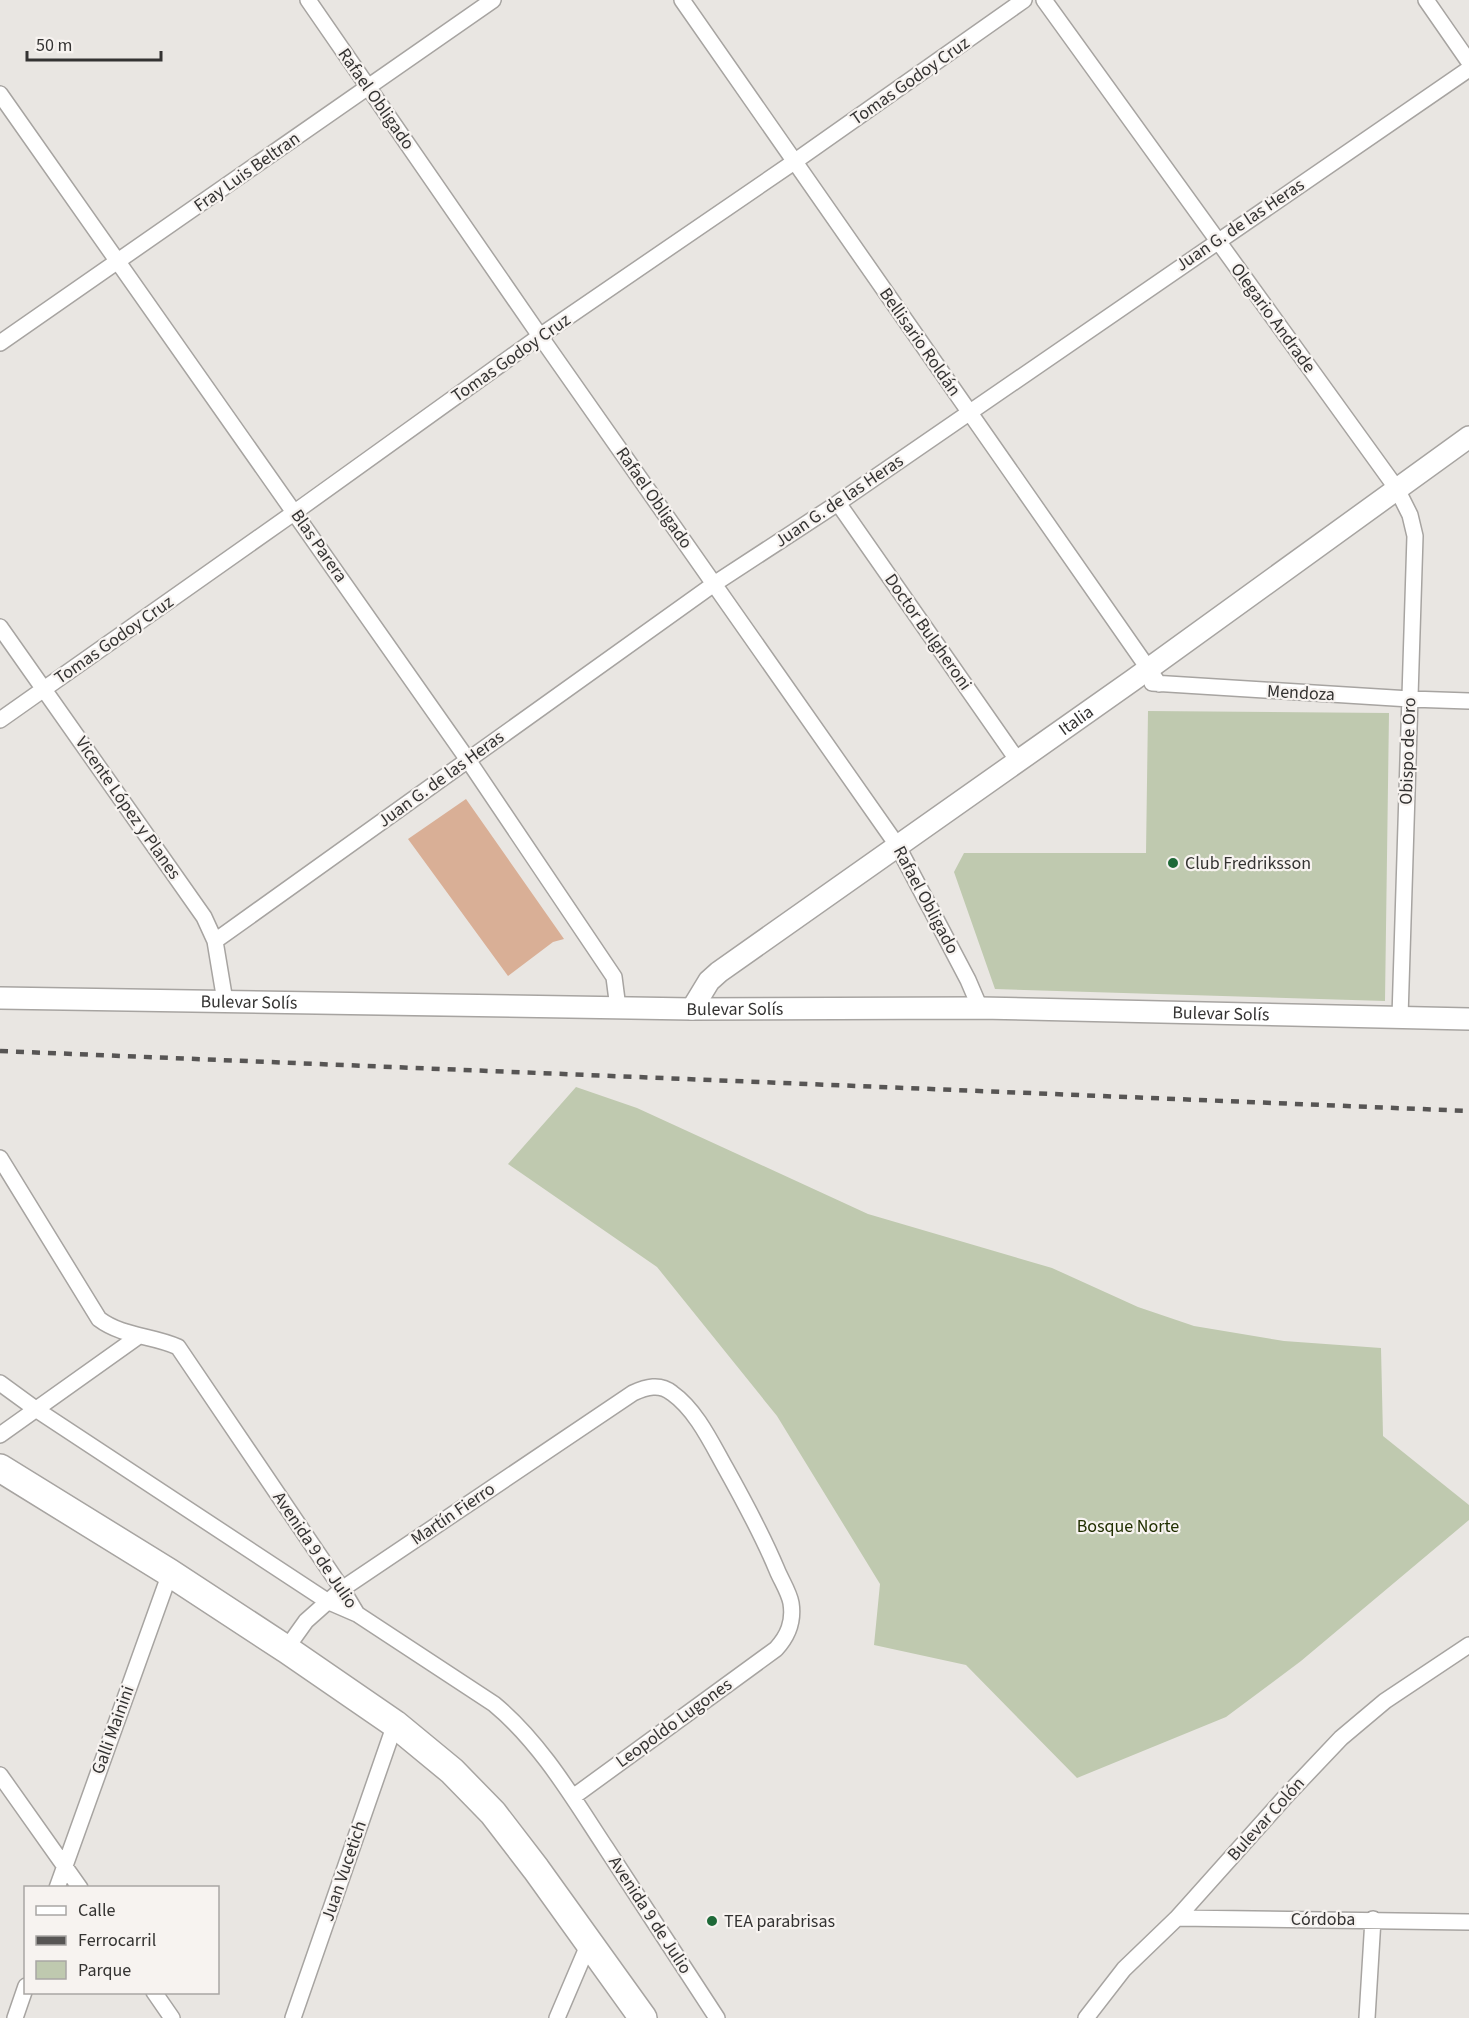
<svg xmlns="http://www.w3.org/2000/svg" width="1469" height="2018" viewBox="0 0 1469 2018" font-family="'Source Sans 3',sans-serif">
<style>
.green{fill:#bfc9af}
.building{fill:#d9af96}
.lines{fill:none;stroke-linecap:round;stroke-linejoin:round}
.street-casing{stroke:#a7a4a1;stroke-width:18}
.secondary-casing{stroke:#a7a4a1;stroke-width:24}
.highway-casing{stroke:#a7a4a1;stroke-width:30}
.street{stroke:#fff;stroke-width:15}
.secondary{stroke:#fff;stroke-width:21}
.highway{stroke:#fff;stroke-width:27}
.rail{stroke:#575554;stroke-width:4.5;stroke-dasharray:8 8;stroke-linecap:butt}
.poi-dot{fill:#1e6938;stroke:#f7f3f0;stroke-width:2}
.labels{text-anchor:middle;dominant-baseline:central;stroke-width:4.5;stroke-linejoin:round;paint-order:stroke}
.street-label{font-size:18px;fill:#343332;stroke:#f7f3f0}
.poi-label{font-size:18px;fill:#343332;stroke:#f7f3f0;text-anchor:start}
.park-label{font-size:18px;fill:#212f00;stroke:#f7f3f0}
</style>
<rect width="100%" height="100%" fill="#e9e6e2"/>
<!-- green -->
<path class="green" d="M1148,711L1389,713L1385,1001L995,989L954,872L964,853H1146Z
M576,1087L637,1108L868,1214L1052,1268L1138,1307L1194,1326L1284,1341L1381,1348L1383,1436L1469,1505V1520L1301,1661L1226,1717L1077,1778L966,1665L874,1645L880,1584L777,1416L657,1267L508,1164Z"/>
<!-- building -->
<path class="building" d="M466,799L564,939L553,942L508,976L408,839Z"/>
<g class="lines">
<defs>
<path id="street" d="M308,0L540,336L897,845L968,980L980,1008
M682,0L1159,684
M1044,0L1397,489L1410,515L1415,536L1400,1017
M1426,0L1469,62
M0,94L468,760L614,977L618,1008
M0,343L493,0
M838,503L1018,761
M0,627L204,917L215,941L225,1001
M1152,683L1410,699L1469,701
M0,720L295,512L540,336L794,162L1024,0
M215,941L714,584L838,503L1469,69
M0,1158L99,1319C123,1337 152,1335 178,1347L342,1589L357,1614L494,1704C541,1743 573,1798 606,1848C643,1905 680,1961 717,2018
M0,1383L37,1410L327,1601L357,1614
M0,1435L139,1336
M286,1649L306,1621L342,1589L633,1393C646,1387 660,1383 672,1393C696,1410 711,1442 725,1467C744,1501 762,1534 777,1570C781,1580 789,1592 791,1603C794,1622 788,1636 776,1649L573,1797
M0,1775L80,1888
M57,1888L170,1573
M1177,1918L1469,1922
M154,1992L172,2018
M15,2018L26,1986
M293,2018L395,1724
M557,2018L589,1943
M1086,2018L1124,1969L1177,1918L1286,1796L1341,1738L1385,1701L1469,1645
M1367,2018L1373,1919"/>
<g id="secondary">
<path id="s1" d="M0,998L692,1009L980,1008L1469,1019"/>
<path id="s2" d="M692,1009L709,981L719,972L1133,680L1469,437"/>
</g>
<path id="highway" d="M0,1468L170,1573L286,1649L395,1724L452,1771L493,1813L536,1869L643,2018"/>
</defs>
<!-- street casing -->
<use href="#street" class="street-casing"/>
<!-- secondary casing -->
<use href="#secondary" class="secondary-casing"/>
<!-- highway casing -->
<use href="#highway" class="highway-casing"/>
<!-- street -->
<use href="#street" class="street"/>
<!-- secondary -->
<use href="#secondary" class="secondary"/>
<!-- highway -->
<use href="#highway" class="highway"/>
<!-- rail -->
<path class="rail" d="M0,1051L1469,1111"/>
</g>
<!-- markers -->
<g class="poi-dot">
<circle cx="1173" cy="863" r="6"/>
<circle cx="712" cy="1921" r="6"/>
</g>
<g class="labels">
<!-- street labels -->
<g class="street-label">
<text transform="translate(910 81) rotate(-35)">Tomas Godoy Cruz</text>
<text transform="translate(376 99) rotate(55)">Rafael Obligado</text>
<text transform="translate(247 172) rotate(-35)">Fray Luis Beltran</text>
<text transform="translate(1240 225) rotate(-34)">Juan G. de las Heras</text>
<text transform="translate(1273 318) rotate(54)">Olegario Andrade</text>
<text transform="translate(920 342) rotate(55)">Bellisario Roldán</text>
<text transform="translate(511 358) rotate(-35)">Tomas Godoy Cruz</text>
<text transform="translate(654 498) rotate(55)">Rafael Obligado</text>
<text transform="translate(839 501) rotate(-34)">Juan G. de las Heras</text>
<text transform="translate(319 546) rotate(55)">Blas Parera</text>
<text transform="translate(928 632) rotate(55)">Doctor Bulgheroni</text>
<text transform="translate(114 640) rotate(-35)">Tomas Godoy Cruz</text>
<text transform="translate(1301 693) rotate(3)">Mendoza</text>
<text stroke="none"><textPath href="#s2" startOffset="483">Italia</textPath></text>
<text transform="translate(1408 751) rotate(-88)">Obispo de Oro</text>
<text transform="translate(441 779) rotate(-36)">Juan G. de las Heras</text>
<text transform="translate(128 808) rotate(55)">Vicente López y Planes</text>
<text transform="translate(926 900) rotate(62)">Rafael Obligado</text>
<text stroke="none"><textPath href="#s1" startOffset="249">Bulevar Solís</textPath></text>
<text stroke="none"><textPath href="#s1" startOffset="735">Bulevar Solís</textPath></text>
<text stroke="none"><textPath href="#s1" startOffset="1221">Bulevar Solís</textPath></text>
<text transform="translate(453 1514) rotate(-34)">Martín Fierro</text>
<text transform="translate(315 1550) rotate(56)">Avenida 9 de Julio</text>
<text transform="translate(674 1723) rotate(-36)">Leopoldo Lugones</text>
<text transform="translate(113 1730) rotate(-70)">Galli Mainini</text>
<text transform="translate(1266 1819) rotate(-48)">Bulevar Colón</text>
<text transform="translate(344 1871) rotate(-71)">Juan Vucetich</text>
<text transform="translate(650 1915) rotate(57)">Avenida 9 de Julio</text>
<text x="1323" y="1919">Córdoba</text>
</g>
<!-- poi labels -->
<g class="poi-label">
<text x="1185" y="863">Club Fredriksson</text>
<text x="724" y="1921">TEA parabrisas</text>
</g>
<!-- park labels -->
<g class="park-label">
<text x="1128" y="1526">Bosque Norte</text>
</g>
</g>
<!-- legend -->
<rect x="24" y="1886" width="195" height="108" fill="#f7f3f0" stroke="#a9a6a4" stroke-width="1.5"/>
<rect x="36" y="1906" width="30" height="9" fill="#ffffff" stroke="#a9a6a4" stroke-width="1.5"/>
<text x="78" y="1916" font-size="18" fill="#343332">Calle</text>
<rect x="36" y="1936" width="30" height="9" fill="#575554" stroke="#a9a6a4" stroke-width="1.5"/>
<text x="78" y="1946" font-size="18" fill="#343332">Ferrocarril</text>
<rect x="36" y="1961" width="30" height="18" fill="#bfc9af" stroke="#a9a6a4" stroke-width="1.5"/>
<text x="78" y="1976" font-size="18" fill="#343332">Parque</text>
<!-- scale -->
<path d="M27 51v9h134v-9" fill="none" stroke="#343332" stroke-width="3"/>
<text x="36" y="51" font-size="18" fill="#343332" stroke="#f7f3f0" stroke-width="4.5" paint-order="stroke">50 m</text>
</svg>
